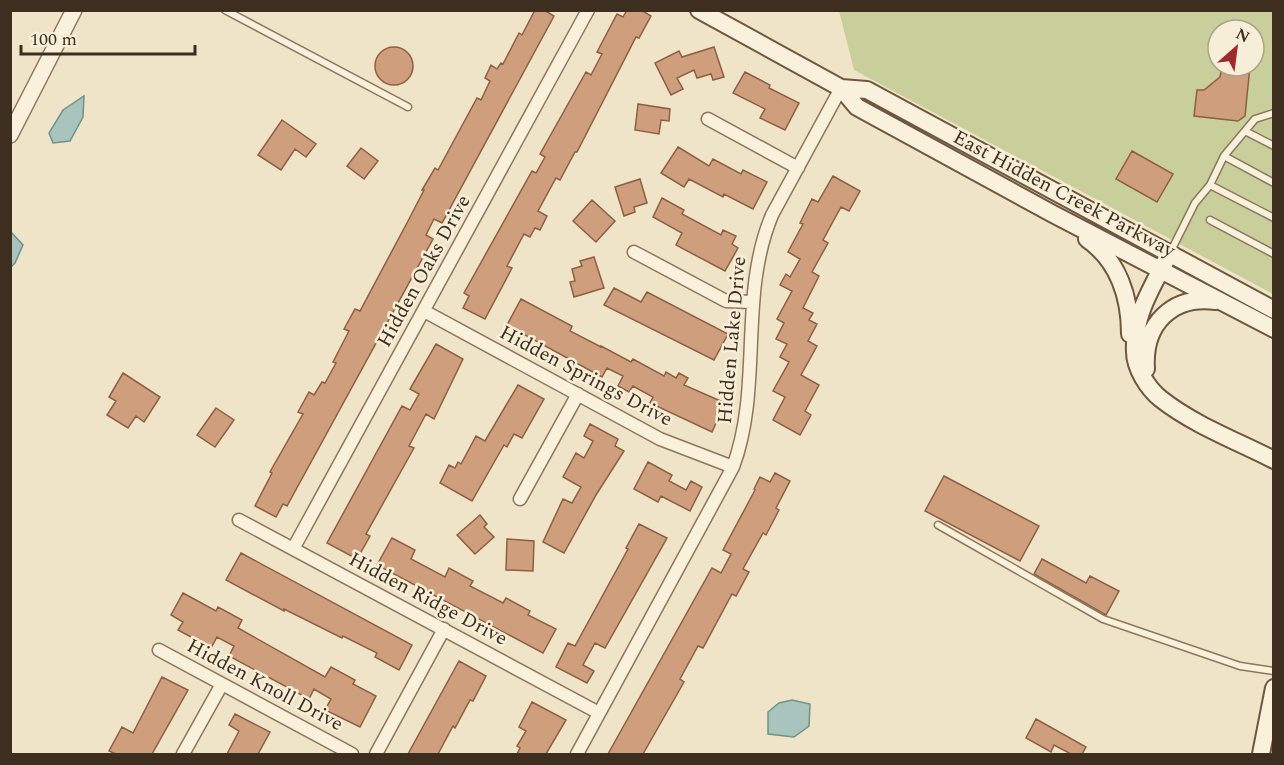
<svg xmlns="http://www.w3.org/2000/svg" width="1284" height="765" viewBox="0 0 1284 765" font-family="Spectral,serif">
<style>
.green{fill:#c9cf9b;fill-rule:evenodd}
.water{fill:#a9c4bc;stroke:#6f938a;stroke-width:1.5}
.building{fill:#cf9f7d;stroke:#8d5f41;stroke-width:1.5}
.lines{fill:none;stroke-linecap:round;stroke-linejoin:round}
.service-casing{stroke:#8d765c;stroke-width:9}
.minor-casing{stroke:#8d765c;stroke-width:15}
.tertiary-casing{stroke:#8d765c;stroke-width:18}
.secondary-casing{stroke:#6f573f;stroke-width:20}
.service{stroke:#faf1dc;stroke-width:6}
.minor{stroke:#faf1dc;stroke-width:12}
.tertiary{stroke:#faf1dc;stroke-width:15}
.secondary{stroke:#faf1dc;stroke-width:16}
.labels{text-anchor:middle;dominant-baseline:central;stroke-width:5;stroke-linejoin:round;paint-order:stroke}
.street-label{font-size:20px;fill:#3d2e20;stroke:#f7eed8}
</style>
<rect width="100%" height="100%" fill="#f0e4c8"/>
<!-- green -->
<path class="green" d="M839,11H1273V294L854,70ZM1218,30H1254V66H1218Z"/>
<!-- water -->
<path class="water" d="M84,96L83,117L70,141L53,143L49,133L63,110Z
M11,232L23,245L15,263L11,267Z
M792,700L810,704L809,726L794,737L768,734V712L779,703Z"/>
<!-- building -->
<path class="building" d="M535,10H544L554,16L442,223L434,219L426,235L433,239L287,506L283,504L276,517L255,506L272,473L270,472L303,414L298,412L309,392L314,395L322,382L325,383L336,363L333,362L349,331L344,329L355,309L360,311L408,221L424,190H422L435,168L438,170L477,98L481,100L490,81L485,78L491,65L497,69L501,63L503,64L519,33L522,35Z
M627,10H641L651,16L639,38L636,37L577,152H575L560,180L556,178L538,211L547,216L540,230L535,228L530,237L524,234L507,266L512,268L485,319L463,308L469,296L464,293L532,171L536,173L545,157L540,154L586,72L591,75L602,54L597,52L617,14L623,17Z
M714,47L724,77L713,80L711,74L697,78L694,70L677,78L683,89L671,95L655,63L679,51L682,57Z
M375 66a19 19 0 1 1 38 0a19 19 0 1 1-38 0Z
M1222,66H1250L1245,116L1238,121L1194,116L1197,90H1204L1220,77Z
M745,72L770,85L769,88L799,103L785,130L760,118L765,109L733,93Z
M638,104L670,109L669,121L661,120L659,134L635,130Z
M282,120L316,144L306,157L295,149L281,170L258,155Z
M678,147L709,166L713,159L741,174L743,170L767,182L753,209L724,194L723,197L689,179L684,187L661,173Z
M361,148L378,161L364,179L347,166Z
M1132,151L1173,174L1157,202L1116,179Z
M833,176L860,191L849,211L841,207L823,240L828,243L812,272L819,276L803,308L813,313L809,320L817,324L808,341L817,346L801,375L819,385L805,411L811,415L800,435L773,420L785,397L773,391L789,362L780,357L787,344L776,339L784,323L777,319L792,291L780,285L786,274L790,277L800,259L788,252L803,224L800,223L812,199L818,202Z
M640,179L647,203L634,207L635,212L624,216L615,187Z
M662,198L684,210L682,214L721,235L723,230L736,236L732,244L738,248L725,271L676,245L682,233L653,217Z
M592,200L615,221L596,242L573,221Z
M594,257L604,288L574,297L570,282L575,281L572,269L582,266L580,261Z
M614,288L641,302L647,292L728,334L714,360L604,305Z
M521,299L572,326L570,331L601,347V346L631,362L633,359L664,376L666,372L676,378L679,373L688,378L684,385L725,403L712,432L650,403L653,397L633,386L629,392L618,386L623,376L607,368L602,377L507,325Z
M436,344L463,359L434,419L426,414L409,446L414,448L366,534L370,536L357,559L327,543L402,406L410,410L419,394L410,389Z
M123,373L160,397L144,422L136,416L128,428L107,415L116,401L109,397Z
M518,385L544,399L522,438L514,434L507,447L504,445L472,501L440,483L449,465L455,468L458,462L461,464L476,436L485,441Z
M216,408L234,420L215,447L197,435Z
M590,424L618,439L615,446L624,451L596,495L564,553L543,542L563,499L572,503L581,487L563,477L576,453L584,458L593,441L584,436Z
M648,462L672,475L669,481L686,490L691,481L702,487L690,511L661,496L658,502L634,489Z
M775,473L790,481L776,508L779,510L766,535L763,533L743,569L749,572L736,596L732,594L703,648L698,646L680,679L684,682L643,754H608L712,568L721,573L731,554L723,550L755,490L754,489L760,477L770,482Z
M944,476L1039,526L1020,561L925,511Z
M480,515L487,524L484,527L494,537L475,554L457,535Z
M639,524L667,538L605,648L595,643L583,665L594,671L587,683L556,667L568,643L575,646L628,549L626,548Z
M392,538L415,550L411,559L445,577L449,568L473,581L470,586L503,603L506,598L530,611L528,615L556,629L543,653L377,565Z
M507,539L534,541L533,571L506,570Z
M241,553L412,645L399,670L375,657L377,653L343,636L342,638L284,609V611L226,580Z
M1042,559L1086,583L1090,576L1119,591L1106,615L1034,574Z
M183,593L216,611L218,607L242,620L238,628L325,677L331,667L355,680L353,684L376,696L360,727L325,710L331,699L314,689L309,699L229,656L234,646L217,637L211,648L178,630L183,622L171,615Z
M459,661L486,676L473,701L470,700L455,728L453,726L438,754H408Z
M162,677L188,690L152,754H116L109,751L122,727L133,733Z
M532,702L566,720L546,754H517L520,748L517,746L526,731L519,727Z
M235,714L270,732L258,754H227L239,731L229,725Z
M1036,719L1086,747L1082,754H1071L1054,745L1051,752L1026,738Z"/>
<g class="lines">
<defs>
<path id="service" d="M225,10L408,107
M1245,131L1274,146
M1224,156L1274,183
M1210,185L1274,218
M1210,220L1274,254
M1170,253L1195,203L1210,185L1224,156L1255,119L1274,113
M938,525L1103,619L1240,666L1274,671"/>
<path id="minor" d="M708,119L798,168
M634,252L726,301L752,302
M424,311L660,439L733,467
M520,499L578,394
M239,520L599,713
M293,549L588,10
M159,650L352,754
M183,754L222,684
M376,754L444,629
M577,754L733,467C763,386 738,296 772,215L841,88"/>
<path id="tertiary" d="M10,135L74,10"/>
<path id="secondary" d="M699,10L841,88L857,107L1053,214L1274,329
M841,88L867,90L1274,310
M1087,239C1119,261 1130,298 1130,334
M1165,262C1150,290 1133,319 1135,352C1135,368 1148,389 1161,399C1194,425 1237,441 1274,460
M1146,369C1143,324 1172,295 1216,301
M1261,754L1274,688"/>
</defs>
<!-- service casing -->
<use href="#service" class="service-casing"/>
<!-- minor casing -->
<use href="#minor" class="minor-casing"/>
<!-- tertiary casing -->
<use href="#tertiary" class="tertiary-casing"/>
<!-- secondary casing -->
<use href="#secondary" class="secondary-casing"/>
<!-- service -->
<use href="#service" class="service"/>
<!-- minor -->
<use href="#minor" class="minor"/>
<!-- tertiary -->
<use href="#tertiary" class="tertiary"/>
<!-- secondary -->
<use href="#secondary" class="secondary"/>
</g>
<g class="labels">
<!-- street labels -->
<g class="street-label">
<text transform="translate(1064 194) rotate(28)">East Hidden Creek Parkway</text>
<text transform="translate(424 271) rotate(-61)">Hidden Oaks Drive</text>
<text transform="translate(732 340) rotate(-85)">Hidden Lake Drive</text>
<text transform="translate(586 376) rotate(28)">Hidden Springs Drive</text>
<text transform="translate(428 599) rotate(28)">Hidden Ridge Drive</text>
<text transform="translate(265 685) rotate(28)">Hidden Knoll Drive</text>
</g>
</g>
<!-- border -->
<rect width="1284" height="765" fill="none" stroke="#3d2e20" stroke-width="24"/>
<!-- north arrow -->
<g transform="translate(1236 48) rotate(28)"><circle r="28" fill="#f7eed8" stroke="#ada18e" stroke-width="1.5"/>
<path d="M0-4.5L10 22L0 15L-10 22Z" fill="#9e2a2b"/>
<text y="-9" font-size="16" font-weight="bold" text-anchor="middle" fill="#3d2e20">N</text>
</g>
<!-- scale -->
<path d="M21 45v9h174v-9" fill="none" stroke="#3d2e20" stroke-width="3"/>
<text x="30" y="45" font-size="18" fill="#3d2e20" stroke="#f7eed8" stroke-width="4.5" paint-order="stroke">100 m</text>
</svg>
